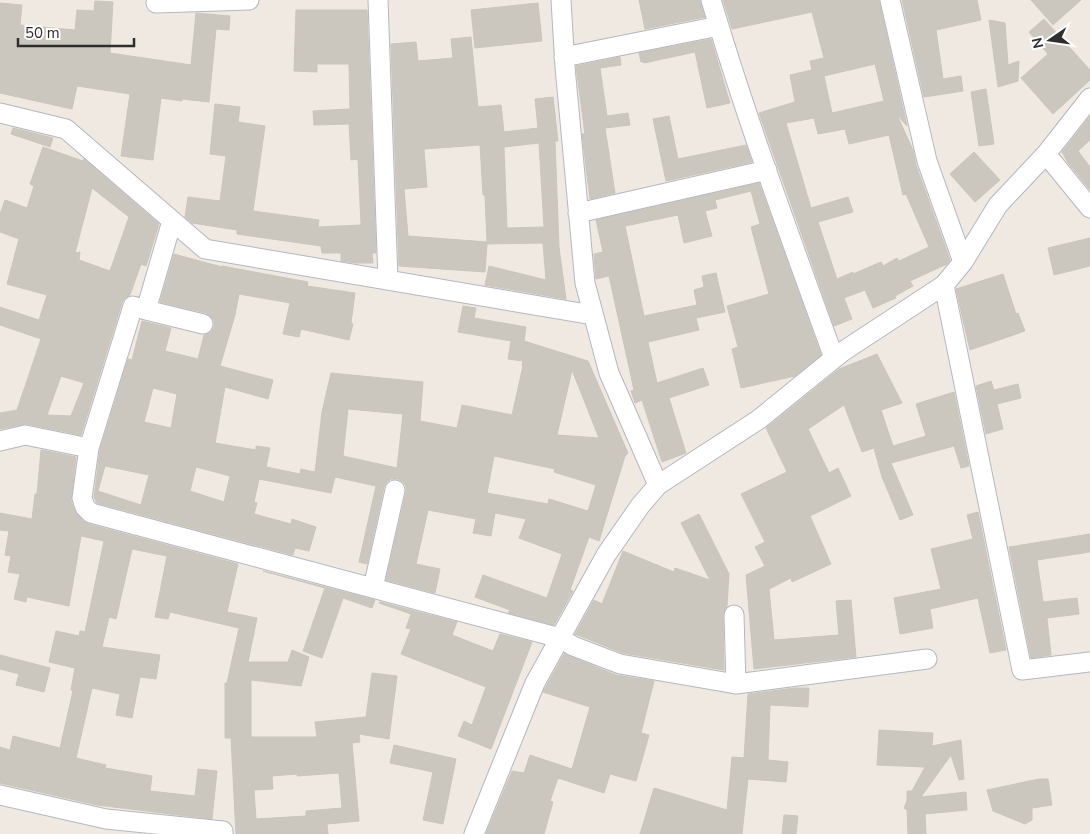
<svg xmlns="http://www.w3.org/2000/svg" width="1090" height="834" viewBox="0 0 1090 834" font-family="'Nunito Sans',sans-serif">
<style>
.building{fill:#cbc7bf;stroke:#cbc5ba;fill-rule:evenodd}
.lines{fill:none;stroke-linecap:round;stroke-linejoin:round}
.minor-casing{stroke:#b4b7c1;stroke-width:21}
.minor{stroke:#fff;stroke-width:19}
</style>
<rect width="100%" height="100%" fill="#efe9e1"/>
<!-- building -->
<path class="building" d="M639,0H700L705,17L645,29Z
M723,0H879L907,126L897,115L913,150L916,165L950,260L947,264L910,281L913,286L895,296L896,298L873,308L865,290L844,298L852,319L834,326L759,113L795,102L790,75L812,70L810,61L824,58L812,12L732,29ZM875,64L884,101L832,113L824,76ZM814,118L818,134L845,129L849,144L889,135L903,195L906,194L929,247L899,261L897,258L883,266L881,262L853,274V272L837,279L818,222L853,212L848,197L811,208L786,123Z
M902,0H977L981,20L936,30L943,79L961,76L963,91L924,97Z
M1031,0H1081L1053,25Z
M95,1L113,2L110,53L191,65L196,13L230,16L229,30L216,29L209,102L182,99V101L161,98L153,160L121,156L130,94L77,86L72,109L0,93V3L22,5L20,25L75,30L77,10L94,11Z
M538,3L542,41L475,48L471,10Z
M296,10H367L376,253H372L373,263H356L341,261V253H322L321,246L237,234V230L192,223L185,217L188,197L220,201L226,156L210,154L215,104L240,107L238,122L265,126L253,211L319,220L318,227L361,225L358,159L351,160L349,124L314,125L313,111L350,109L349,64H317V72L294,71Z
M1044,19L1090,70V80L1053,114L1021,78L1048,54L1029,32Z
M989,20L1005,23L1008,65L1019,61L1018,81L998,87Z
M471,37L478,107L501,105L504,132L538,128L535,99L553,97L558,141H555L559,247L566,299L485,285L489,266L546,280L543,243L487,244L485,272L399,266L391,44L416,42L418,61L453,58L451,39ZM539,143L544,227L507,228L504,147ZM480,145L483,195H485L487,242L408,236L404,189L427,187L424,149Z
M711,39L730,103L707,108L695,52L644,63V62H641L639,53Z
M620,57L621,65L600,68L607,116L628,113L630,125L605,128L615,193L590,199L582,134H585L576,66Z
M986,89L994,144L979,146L971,92Z
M669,116L678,159L746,145L752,162L666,181L653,119Z
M1090,116V140L1078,151L1090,167V190L1068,163L1062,152Z
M13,128L53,138L50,147L11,134Z
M43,147L83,161L84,159L159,224L146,266L141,264L130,295L125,298L122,303L81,435L27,424L0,429V413L17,410L41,339L0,325V307L39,320L47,295L7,284L19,239L0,232V214L5,200L27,208L34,186L30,184ZM92,188L129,217L110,271L79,260L80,252L75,253ZM61,376L84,383L71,416L47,415Z
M974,152L1000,180L975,202L950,174Z
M759,183L821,355L795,376L741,388L732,349L738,347L727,306L769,294L751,227L760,224L751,191L715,200L717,208L705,211L712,236L684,243L678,215L625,226L644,316L697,305L694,290L704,287L702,276L716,273L725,312L696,318L699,330L648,342L657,383L703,368L709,385L669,398L686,453L662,462L642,400L635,403L631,391L634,390L609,276L596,279L594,254L603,252L596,220Z
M1090,238V266L1054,275L1048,248Z
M174,254L222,267V266L308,282L307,286L355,293L351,323L353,324L349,340L301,329L299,337L283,334L290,303L239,294L235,315L220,366L273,380L268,399L225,387L215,443L256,450V446L270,448L266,467L300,474L301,469L315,472L322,412L331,373L423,382L420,421L457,428L462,405L512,415L523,366L522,365L523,361L508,359L511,341L458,332L463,306L476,308L474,318L526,327L524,341L588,361L628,453L625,456L599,541L589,537L570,590L573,591L554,625L508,613L510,610L475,597L483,575L547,598L562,554L519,538L526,519L495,513L491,536L473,533L476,519L428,510L416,564L440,569L435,593L386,580L406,492V486L403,482L398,479H391L387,482L384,487L367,564L359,562L376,486L335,477L331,493L259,479L254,502L257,503L254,514L291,524L292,519L316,527L309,551L295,548L293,555L97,503L94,497L100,450L128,359L132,360L142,321L171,328L165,351L198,359L204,335L211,332L214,327V320L210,316L206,313L160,302ZM572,370L599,438L557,435ZM153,388L177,394L171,428L144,422ZM348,409L403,414L397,468L343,456ZM494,456L555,469L554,472L596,485L588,511L549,499L548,504L487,493ZM105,466L149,475L141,505L98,491ZM196,467L230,476L224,502L190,491Z
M1003,274L1016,314L1018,313L1025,331L970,350L956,289Z
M877,354L902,403L881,410L893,446L926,436L916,404L954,392L969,466L961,468L954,446L891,463L913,515L900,520L882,477L874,448L862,452L844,405L808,429L829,473L838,468L851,496L810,516L831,564L792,582L791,578L769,589L774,640L839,635L836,601L851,600L856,657L754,669L746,575L765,566L755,547L765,542L741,494L787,472L766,428L839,369Z
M991,381L994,390L1018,384L1021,398L997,404L1003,429L986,434L976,386Z
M41,450L76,457L71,501L75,511L83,521L88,524L238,564L227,612L257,618L248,662H288L292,650L309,657L301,686L251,680V737H317L315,722L366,717L372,673L397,676L389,739L359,734L360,742L352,743L359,821L327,824L328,834H236L231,738H225V683H227L239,628L170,612L168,619L155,617L167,556L132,549L116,619L109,617L102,647L160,655L156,679L140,677L132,718L116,715L120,694L92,688L76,758L106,765L105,768L152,776L150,791L195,796L198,769L217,771L212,819L97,805L0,783V747L10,750L13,736L60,748L73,691L71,690L75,668L49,662L56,631L79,636L80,631L85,632L104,541L81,536L69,606L27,597L26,602L14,599L20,574L8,572L11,556L5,555L9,531L0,530V513L32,519L35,494H37ZM339,773L342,808L306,811V816L256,819L254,790L273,789L272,776L297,774V776Z
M978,512L1006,650L990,653L978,598L930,609L933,628L900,634L894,598L941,589L931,549L973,539L967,515Z
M699,514L729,574L727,606L723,615L724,670L623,653L575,634L594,600L602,604L623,551L674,572L675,568L710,580L681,523Z
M1090,534V552L1037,560L1043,602L1077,598L1079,614L1047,618L1051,655L1031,658L1009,547Z
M263,571L375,600L372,608L343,598L322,658L303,651L325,588Z
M380,602L457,622L452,635L493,651L500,634L532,642L491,749L458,736L464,721L472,725L486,687L401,654L411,629L406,628L411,614L379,603Z
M564,654L616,675L654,681L641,733L649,735L636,781L610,774L604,793L558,778L550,801L553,802L544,834H486L512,771L524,773L530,755L572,769L590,707L543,692Z
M0,655L50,668L44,692L16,685L19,674L0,669Z
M795,688H809L808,707L770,705L768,760L788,762L786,782L748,779L742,834H640L654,788L727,810L732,757L744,758L748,694Z
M879,730L933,733L932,746L961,740L964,779L959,780L951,755L921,797L966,792L967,810L925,814L926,834H908L907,810L904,808L907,801V791H912L925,767L877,765Z
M394,745L456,759L443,824L423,820L433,772L390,763Z
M1039,779H1048L1052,805L1032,808V820L1025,824L993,811L987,790Z
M784,815L798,816L796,834H782Z"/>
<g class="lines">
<defs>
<path id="minor" d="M378,0L388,280
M561,0L565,67L585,283L609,373L658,485
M711,0C747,121 791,240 834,358
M890,0L927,161L963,262
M156,3L249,0
M564,57L719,26
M0,113L66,129L205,249L593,315
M1046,154L1090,208
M578,213L767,170
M944,285L1022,670L1090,662
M146,310L203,324
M0,441L25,435L89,448L82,498L85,507L91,513L560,638L573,646L620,664L736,684L927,659
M89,448L133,306L146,310L172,221
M373,588L395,490
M734,615L736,684
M0,795L106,819L223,831V834
M474,834L535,683L606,555L640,506L658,485L758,420L842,352L944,285L963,262L998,205L1046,154L1090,98"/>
</defs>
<!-- minor casing -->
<use href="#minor" class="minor-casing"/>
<!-- minor -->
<use href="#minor" class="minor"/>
</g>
<!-- north arrow -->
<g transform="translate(1050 40) rotate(257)" stroke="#ffffff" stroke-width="4" paint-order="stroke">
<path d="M0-4L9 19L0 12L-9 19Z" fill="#2e2e2e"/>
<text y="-8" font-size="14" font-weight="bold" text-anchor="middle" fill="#2e2e2e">N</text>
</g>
<!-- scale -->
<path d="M18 38v8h116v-8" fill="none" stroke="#2e2e2e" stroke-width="2.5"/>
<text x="25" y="38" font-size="15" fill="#2e2e2e" stroke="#ffffff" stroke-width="4" paint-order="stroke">50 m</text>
</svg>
